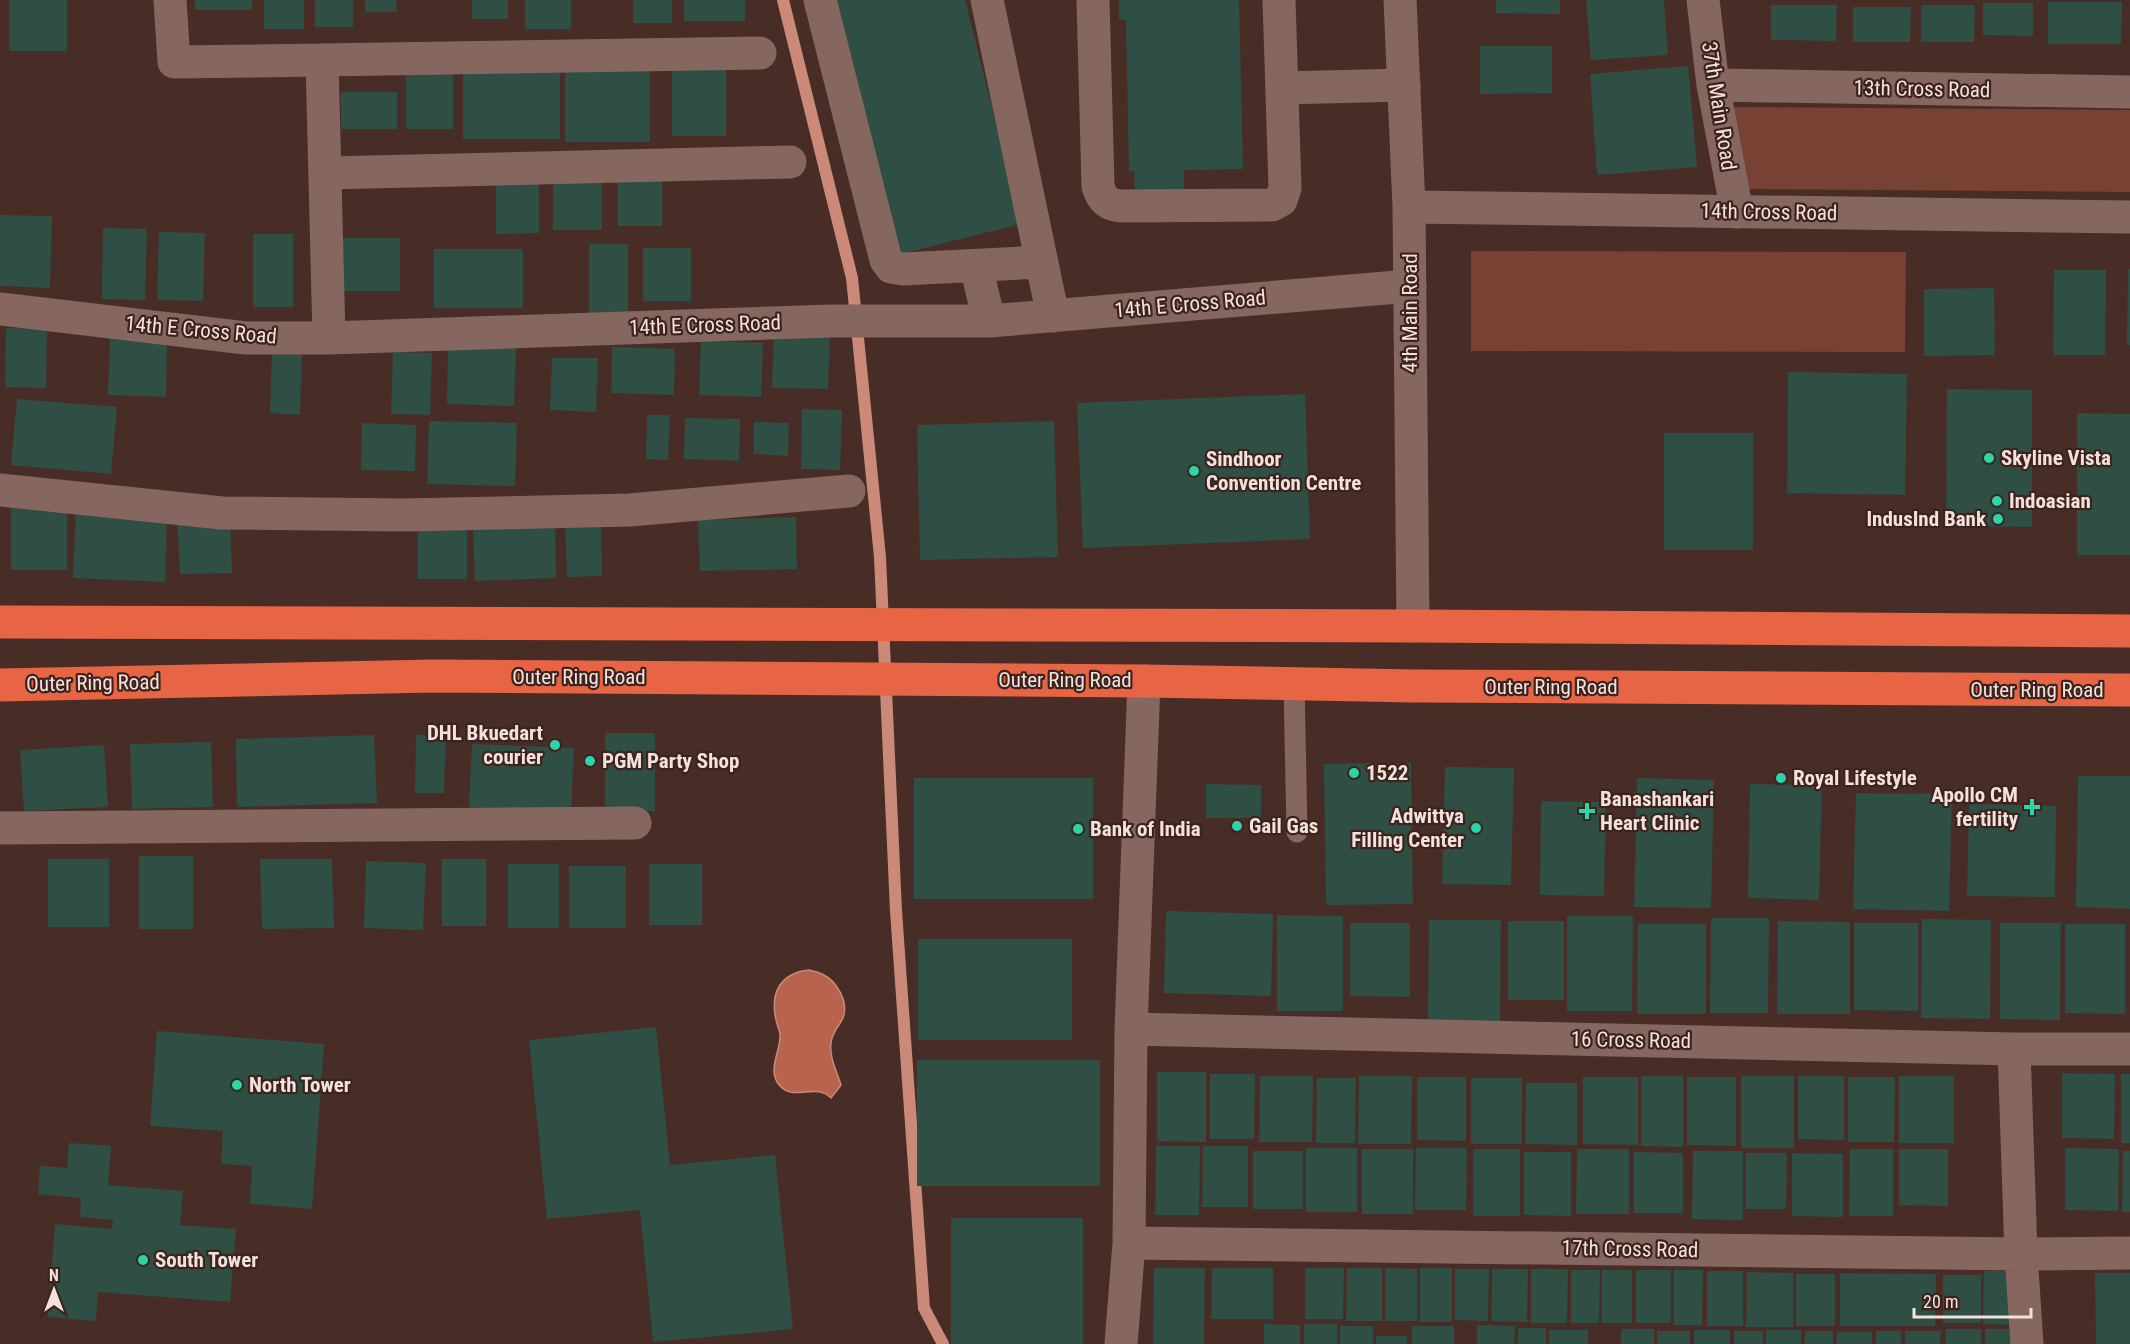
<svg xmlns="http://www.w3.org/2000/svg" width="2130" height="1344" viewBox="0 0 2130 1344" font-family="'Roboto Condensed',sans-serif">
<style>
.green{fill:#774133}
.water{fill:#b8634e;stroke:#ca8979;stroke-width:1.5}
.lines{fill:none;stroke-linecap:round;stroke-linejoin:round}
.stream{stroke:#ca8979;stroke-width:12}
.building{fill:#2f4f44}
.lane{stroke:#86675f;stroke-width:21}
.street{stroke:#86675f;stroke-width:33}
.secondary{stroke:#86675f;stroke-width:33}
.highway{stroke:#e76544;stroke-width:33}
.poi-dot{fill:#2bd5ac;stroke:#3d231d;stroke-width:2}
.labels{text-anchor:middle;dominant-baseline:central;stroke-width:4.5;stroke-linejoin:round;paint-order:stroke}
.street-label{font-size:21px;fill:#f3e1dc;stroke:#3d231d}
.poi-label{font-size:21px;font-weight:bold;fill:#f3e1dc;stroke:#3d231d;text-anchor:start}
</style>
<rect width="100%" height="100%" fill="#482d26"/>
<!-- green -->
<path class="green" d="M1731,107L2130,110V192L1748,189Z
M1471,251L1906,252L1905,352L1471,351Z"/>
<!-- water -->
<path class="water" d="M809,970C813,971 818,972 822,974C837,981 849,1002 843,1018C839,1027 832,1032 831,1043C829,1057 837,1072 841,1085L831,1098C814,1082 795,1102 780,1086C767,1072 779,1054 780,1038C781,1031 777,1026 776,1020C770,993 780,973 809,970Z"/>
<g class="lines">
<!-- stream -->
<path class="stream" d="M783,0L852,278L880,557L896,911L924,1308L943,1344"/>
</g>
<!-- building -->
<path class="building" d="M9,0H67V51H9Z
M195,0H252V10H195Z
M264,0H304V29H264Z
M315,0H353V27H315Z
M365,0H396L397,12H365Z
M472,0H508V19H472Z
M525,0H571V29H525Z
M633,0H672V23H633Z
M684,0H745V21H684Z
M831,0H965L1021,224L896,255Z
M1119,0H1239L1243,169L1184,170V190L1135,192L1134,171H1129L1126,20H1119Z
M1496,0H1560V14L1496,13Z
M1586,0H1664L1668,55L1591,60Z
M2048,2H2122L2121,44H2048Z
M1983,3H2033V36L1983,35Z
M1771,5H1837L1836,41L1771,40Z
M1921,5H1975L1974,42H1921Z
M1853,7H1911L1910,42H1853Z
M1480,46H1552V93L1480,94Z
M565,61H650V142H565Z
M406,62H453V129H406Z
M672,63H726V136H672Z
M1688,66L1697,167L1597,175L1590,74Z
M463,73H560V139H463Z
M341,92H397V129H341Z
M496,172H539V233L496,234Z
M618,173H662V226H618Z
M553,175H602V230H553Z
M0,215L52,216L50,288L0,286Z
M103,228L147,229L145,300L102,299Z
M159,232L205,233L203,301L157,300Z
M253,234H293V307H253Z
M339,238H400V291H339Z
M589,244H628V319H589Z
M643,248H691V301H643Z
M434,249H523V308H434Z
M2128,269H2130V345H2127Z
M2054,270H2106L2105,355H2053Z
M1994,288L1995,355L1924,356V289Z
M6,328L47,329L46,388L5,387Z
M774,334L830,336L828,389L772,388Z
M110,337L167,338L166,397L108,395Z
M701,341L763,343L761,397L699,395Z
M448,345L516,347L514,406L447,404Z
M612,347L675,349L674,395L611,393Z
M272,352H302L300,415L270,413Z
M393,352L432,353L430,415L391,414Z
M552,358H598L596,412L550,410Z
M1788,372L1907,374L1905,495L1787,493Z
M1947,389L2032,390V527L1946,526Z
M1305,394L1310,539L1083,548L1077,403Z
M17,399L117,407L111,474L11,465Z
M802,409L842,410L840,470L801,469Z
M2077,413L2130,414V555H2077Z
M647,415H670L668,460L646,459Z
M685,418L740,419L739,461L684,459Z
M429,421L517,423L515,486L427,484Z
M1054,421L1058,557L920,560L917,425Z
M754,422L789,423L788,456L754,454Z
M362,423L416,425L415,471L361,470Z
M1664,433H1753V550H1664Z
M11,503H67V570H11Z
M76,508L167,511L165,582L73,578Z
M230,513L232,573L180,574L177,515Z
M796,517L797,569L700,571L698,520Z
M467,523V579H418V524Z
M555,523L556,578L475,581L473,525Z
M601,523L602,576L567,577L565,524Z
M605,733H655V811H605Z
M374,735L377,803L237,807L236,739Z
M416,735H446L444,793H415Z
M211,742L213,807L132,809L130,744Z
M472,744L574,748L571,812L469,807Z
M104,745L108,807L24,811L20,750Z
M1411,763L1413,904L1326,905L1324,764Z
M1445,767L1514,768L1511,885L1442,884Z
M2078,776H2130V909L2076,907Z
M914,778H1093V899H914Z
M1637,778L1714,780L1711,908L1634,907Z
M1206,784L1261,785V818H1206Z
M1750,784L1822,785L1819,900L1748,898Z
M1856,793L1952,794L1949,911L1853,909Z
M1541,801L1606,802L1604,896L1540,895Z
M1969,804L2056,806L2055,897L1967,896Z
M139,856H193V929H139Z
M48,859H109V927H48Z
M260,859H332L334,928L262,929Z
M442,859H486V926H442Z
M366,861L426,863L423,930L364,928Z
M508,864H559V928H508Z
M649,864H702V925H649Z
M569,866H626V928H569Z
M1166,911L1273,914L1271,996L1164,993Z
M1277,915L1343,916V1011H1277Z
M1567,916H1633L1632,1011H1567Z
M1711,918H1769L1768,1013H1710Z
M1922,919L1991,920L1990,1019L1921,1018Z
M1429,920H1501L1500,1024H1428Z
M1508,921H1564V1000H1508Z
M1778,921L1850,922V1014H1777Z
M1350,923H1410V997L1350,996Z
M1854,923H1918V1011L1854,1010Z
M2000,923H2061L2060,1020L2000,1019Z
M1638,924H1706V1014H1637Z
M2065,924H2125V1014L2065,1013Z
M918,939H1072V1040H918Z
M656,1027L670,1165L775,1155L793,1329L653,1342L640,1210L547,1219L529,1040Z
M157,1031L324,1044L312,1209L250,1204L252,1166L221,1164L223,1131L150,1126Z
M917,1060H1100V1186H917Z
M1157,1072H1206V1142L1157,1141Z
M2062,1073L2115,1074L2114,1139L2062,1138Z
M1210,1074H1255L1254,1139H1210Z
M2121,1074H2130V1143H2121Z
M1260,1076H1313L1312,1142H1259Z
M1359,1076H1412L1411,1144H1358Z
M1641,1076H1683V1147L1641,1146Z
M1741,1076H1794V1148H1741Z
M1798,1076H1844V1140L1798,1139Z
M1899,1076H1954V1143H1899Z
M1417,1077H1466V1141L1417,1140Z
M1583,1077H1638V1145L1583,1144Z
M1687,1077H1736V1146L1687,1145Z
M1848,1077H1895L1894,1142H1848Z
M1317,1078H1356L1355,1143H1316Z
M1471,1078H1522V1144H1471Z
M1526,1083H1577V1145L1525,1144Z
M69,1143L111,1146L108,1185L183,1191L180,1225L236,1229L230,1302L98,1292L96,1321L48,1317L55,1224L112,1229L113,1220L80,1217L81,1198L38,1194L40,1166L67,1168Z
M1156,1146H1200L1199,1215H1155Z
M1203,1146H1248V1207H1202Z
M1306,1148H1357V1212H1306Z
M1416,1148H1467L1466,1210H1415Z
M2065,1148L2119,1149L2118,1211L2065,1210Z
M1362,1149H1413V1214H1362Z
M1473,1149H1520V1216H1473Z
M1577,1149H1629V1214H1576Z
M1850,1149H1893V1216H1849Z
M1899,1149H1948V1206L1899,1205Z
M1253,1151H1303V1209H1253Z
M1693,1151H1743V1220L1692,1219Z
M2123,1151H2130V1212H2122Z
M1524,1152H1571V1216L1524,1215Z
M1634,1152L1683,1153V1213H1634Z
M1746,1153H1787L1786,1209H1746Z
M1792,1153L1843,1154V1217L1792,1216Z
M951,1218H1083V1344H951Z
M1154,1268H1205L1204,1344H1153Z
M1212,1268H1273V1319H1211Z
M1305,1268H1344L1343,1319H1305Z
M1347,1268H1382V1321H1346Z
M1385,1268L1417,1269V1321H1385Z
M1420,1268H1452V1322H1420Z
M1455,1269H1489L1488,1321L1455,1320Z
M1492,1269H1528L1527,1322L1491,1321Z
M1531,1269H1568L1567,1323H1531Z
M1571,1270H1600L1599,1323H1571Z
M1602,1270H1632V1323H1602Z
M1636,1270H1671V1323H1636Z
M1674,1270H1703L1702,1325H1674Z
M1707,1271H1743V1326H1707Z
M1984,1271H2012V1325L1983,1324Z
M1747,1272L1793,1273V1327H1746Z
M1840,1273L1936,1274L1935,1326H1840Z
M2095,1273H2130V1344H2096Z
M1796,1274H1835V1326H1796Z
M1943,1275H1981V1323H1943Z
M1264,1324L1300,1325V1344H1264Z
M1304,1324H1337V1344H1304Z
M1477,1325L1515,1326L1514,1344H1477Z
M1340,1326H1373V1344H1340Z
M1412,1326H1454V1344H1412Z
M1518,1328H1546V1344H1518Z
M1621,1329H1654V1344H1621Z
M1946,1329H1981V1344H1946Z
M1985,1329H2014V1344H1985Z
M1549,1330H1588V1344H1549Z
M1694,1330H1730V1344H1694Z
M1766,1330H1801V1344H1766Z
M1657,1331H1690V1344H1657Z
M1734,1331H1763V1344H1734Z
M1805,1331H1833V1344H1805Z
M1876,1331H1901V1344H1876Z
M1905,1331H1941L1940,1344H1905Z
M1837,1332H1872V1344H1837Z
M1376,1336H1407V1344H1376Z"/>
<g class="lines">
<!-- lane -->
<path class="lane" d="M1294,684L1297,832"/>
<!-- street -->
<path class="street" d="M170,0L174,62L322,60L329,338
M820,0L886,260L891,267L903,269L1042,262
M987,0L1053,316
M1093,0L1098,186C1102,201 1109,206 1124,206L1272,205L1281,200L1285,188L1279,0
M1703,0L1713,85L1737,212
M322,60L760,53
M1713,85L2130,92
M1282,88L1404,85
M326,173L790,162
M976,266L989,321
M0,309L246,338H329L831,321H989L1410,286
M0,490L222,513L404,515L630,510L849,491
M0,828L635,823
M1131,1029L2014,1049H2130
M2014,1049L2021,1254L2027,1344
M1129,1243L2021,1254L2130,1253
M1121,1344L1129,1243L1131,1029L1144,681"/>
<!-- secondary -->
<path class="secondary" d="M1400,0L1409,207L1413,626
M1409,207L2130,217"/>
<!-- highway -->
<path class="highway" d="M0,622L1413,626L2130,631
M0,685L433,676L1144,681L1415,686L2130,690"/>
</g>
<!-- markers -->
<g class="poi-dot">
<circle cx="1989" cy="458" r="6"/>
<circle cx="1194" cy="471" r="6"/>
<circle cx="1997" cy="501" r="6"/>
<circle cx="1998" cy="519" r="6"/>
<circle cx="555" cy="745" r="6"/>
<circle cx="590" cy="761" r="6"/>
<circle cx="1354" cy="773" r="6"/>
<circle cx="1781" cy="778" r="6"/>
<path d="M2029 798h6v6h6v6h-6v6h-6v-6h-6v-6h6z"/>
<path d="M1584 802h6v6h6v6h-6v6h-6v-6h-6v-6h6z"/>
<circle cx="1237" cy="826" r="6"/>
<circle cx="1476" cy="828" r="6"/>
<circle cx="1078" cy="829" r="6"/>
<circle cx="237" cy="1085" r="6"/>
<circle cx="143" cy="1260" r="6"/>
</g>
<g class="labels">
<!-- street labels -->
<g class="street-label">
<text transform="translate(1922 89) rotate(1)">13th Cross Road</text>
<text transform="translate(1719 106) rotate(81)">37th Main Road</text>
<text transform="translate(1769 212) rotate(1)">14th Cross Road</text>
<text transform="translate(1190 304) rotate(-5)">14th E Cross Road</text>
<text transform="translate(1410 313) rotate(-90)">4th Main Road</text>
<text transform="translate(705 325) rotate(-2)">14th E Cross Road</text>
<text transform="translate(201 330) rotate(5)">14th E Cross Road</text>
<text x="579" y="677">Outer Ring Road</text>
<text x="1065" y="680">Outer Ring Road</text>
<text transform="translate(93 683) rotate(-1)">Outer Ring Road</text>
<text x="1551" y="687">Outer Ring Road</text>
<text x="2037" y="690">Outer Ring Road</text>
<text transform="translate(1631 1040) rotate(1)">16 Cross Road</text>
<text transform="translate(1630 1249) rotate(1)">17th Cross Road</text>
</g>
<!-- poi labels -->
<g class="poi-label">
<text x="2001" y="458">Skyline Vista</text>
<text x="1206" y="459">Sindhoor<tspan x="1206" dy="24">Convention Centre</tspan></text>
<text x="2009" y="501">Indoasian</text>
<text x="1986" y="519" text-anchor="end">IndusInd Bank</text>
<text x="543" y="733" text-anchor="end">DHL Bkuedart<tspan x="543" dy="24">courier</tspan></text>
<text x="602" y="761">PGM Party Shop</text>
<text x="1366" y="773">1522</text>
<text x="1793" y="778">Royal Lifestyle</text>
<text x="2018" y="795" text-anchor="end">Apollo CM<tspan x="2018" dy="24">fertility</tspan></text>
<text x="1600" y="799">Banashankari<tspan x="1600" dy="24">Heart Clinic</tspan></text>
<text x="1464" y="816" text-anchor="end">Adwittya<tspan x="1464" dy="24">Filling Center</tspan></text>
<text x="1249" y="826">Gail Gas</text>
<text x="1090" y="829">Bank of India</text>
<text x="249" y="1085">North Tower</text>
<text x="155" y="1260">South Tower</text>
</g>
</g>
<!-- north arrow -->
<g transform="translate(54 1290)" stroke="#3d231d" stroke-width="4.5" paint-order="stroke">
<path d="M0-4.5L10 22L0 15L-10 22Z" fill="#f3e1dc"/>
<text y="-9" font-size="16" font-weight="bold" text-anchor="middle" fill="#f3e1dc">N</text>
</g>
<!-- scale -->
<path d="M1914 1308v9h117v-9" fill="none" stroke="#f3e1dc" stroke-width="3"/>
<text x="1923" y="1308" font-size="18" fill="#f3e1dc" stroke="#3d231d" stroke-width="4.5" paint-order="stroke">20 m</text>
</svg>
